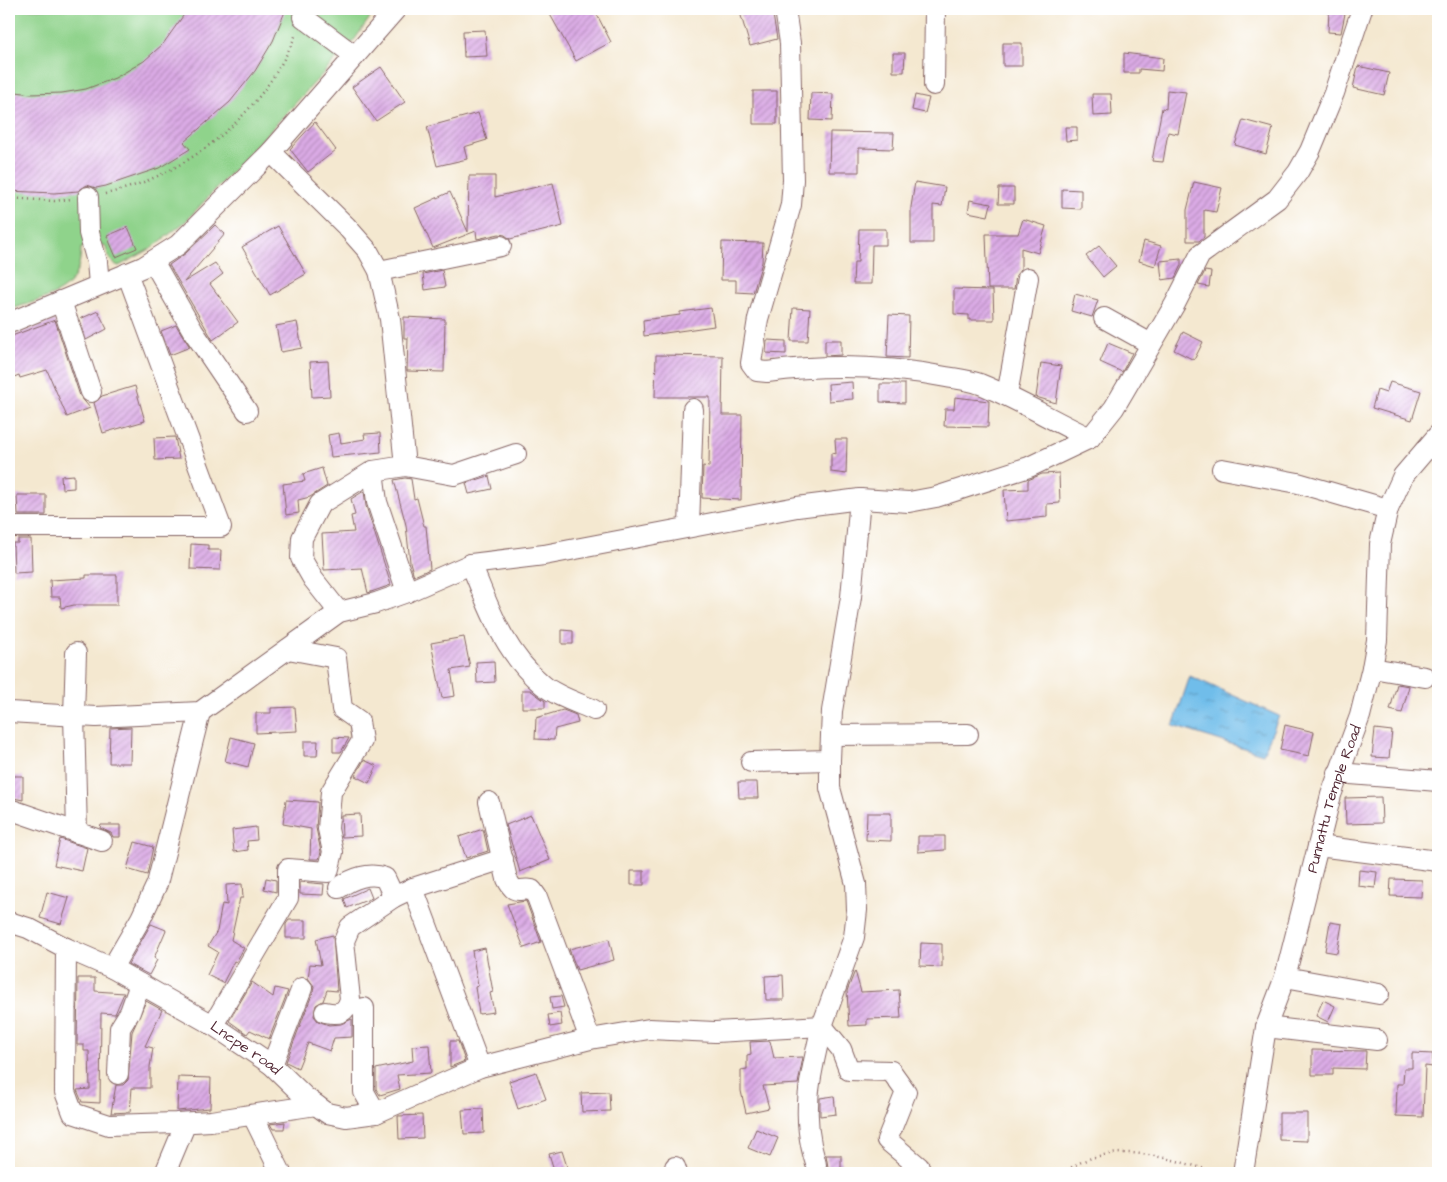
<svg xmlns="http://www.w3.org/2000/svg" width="1447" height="1182" viewBox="0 0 1447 1182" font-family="'Architects Daughter',sans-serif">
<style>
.grass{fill:#8fd38b;stroke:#6c795b}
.water{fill:url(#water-ripples);stroke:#5d6e8a}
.building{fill:url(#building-hatch)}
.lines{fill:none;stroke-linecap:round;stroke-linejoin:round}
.minor-casing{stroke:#866565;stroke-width:22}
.path{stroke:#866565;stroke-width:2.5;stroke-dasharray:1 4;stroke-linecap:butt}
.minor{stroke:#fff;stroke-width:20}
.labels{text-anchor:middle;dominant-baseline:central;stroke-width:5;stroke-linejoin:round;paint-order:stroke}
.street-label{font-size:15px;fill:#4a1f2b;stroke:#fff}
</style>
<defs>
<pattern id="water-ripples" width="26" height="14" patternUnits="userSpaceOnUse" patternTransform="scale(1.25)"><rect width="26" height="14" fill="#70bdea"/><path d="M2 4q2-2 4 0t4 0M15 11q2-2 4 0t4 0" fill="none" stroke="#5e99be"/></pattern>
<pattern id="building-hatch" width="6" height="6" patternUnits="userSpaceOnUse" patternTransform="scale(1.25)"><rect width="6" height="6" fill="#dbabe6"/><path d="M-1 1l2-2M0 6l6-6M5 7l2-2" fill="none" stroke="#b48bbb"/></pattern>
</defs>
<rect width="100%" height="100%" fill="#fff"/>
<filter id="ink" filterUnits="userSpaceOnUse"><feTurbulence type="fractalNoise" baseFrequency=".02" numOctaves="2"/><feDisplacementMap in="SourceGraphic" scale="10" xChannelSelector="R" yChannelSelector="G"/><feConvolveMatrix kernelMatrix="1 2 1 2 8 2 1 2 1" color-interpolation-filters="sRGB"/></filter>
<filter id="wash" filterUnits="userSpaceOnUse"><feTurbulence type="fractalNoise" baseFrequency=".0096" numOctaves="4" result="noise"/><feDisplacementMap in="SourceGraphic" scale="20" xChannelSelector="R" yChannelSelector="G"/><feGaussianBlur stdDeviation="1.12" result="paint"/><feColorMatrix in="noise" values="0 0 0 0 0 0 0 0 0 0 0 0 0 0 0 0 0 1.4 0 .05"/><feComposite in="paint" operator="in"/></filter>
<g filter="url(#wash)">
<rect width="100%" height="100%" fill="#f4e8d0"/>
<!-- grass -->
<path class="grass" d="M9,9H376L355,39L186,221L152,248L119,266C109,263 108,254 105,245L81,248C80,296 47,296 9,310Z"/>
<!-- water -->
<path class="water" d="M1190,676L1279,716L1263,754L1173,726Z"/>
<g id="blocks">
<!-- building -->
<path class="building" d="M188,9H286L273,41L255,71L230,102L184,142L190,149L159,168L106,186L96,188L87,185L78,191L54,193L9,191V91L31,94L62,93L86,89L115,78L144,61L163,44Z
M547,9H594L611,42L576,61Z
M739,9H772L777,39L750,46Z
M1329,9H1346L1341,33L1328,32Z
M485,30L487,56L464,57L463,31Z
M1003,43H1022V66H1003Z
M893,53H905L904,72H893Z
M1124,53L1163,58L1162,71L1139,69V73H1124Z
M1358,66L1389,73L1384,95L1353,88Z
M381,67L405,102L376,121L352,87Z
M1167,90L1186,92L1178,134L1168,132L1163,162L1152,161L1162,108L1166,109Z
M753,91H777V124H753Z
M811,93L833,94L832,121L810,120Z
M1092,94H1111L1112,115L1093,116Z
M915,95L929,98L925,113L912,110Z
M478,113L487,140L464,147L467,159L437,166L427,127Z
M1243,120L1273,128L1266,154L1235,145Z
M315,122L336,150L308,172L290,149Z
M1065,127H1077V140L1066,141Z
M830,132L894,133L893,149L859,148V172H829Z
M469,176H495V197L553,183L563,226L510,239L505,235L499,234L477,239L476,231L433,248L415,208L450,192L468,232Z
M915,182L945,187L942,206L933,205V243H911V207Z
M1194,182L1222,188L1216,212L1204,210V237L1199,241H1187V210Z
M999,188H1014V204H998Z
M1062,189L1081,190V209L1062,208Z
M970,200L991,204L988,216L968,212Z
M1023,219L1046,226L1038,253L1021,248V269L1016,275L1014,289H988L986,234H1018Z
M215,225L225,234L184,282L215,263L223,274L210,284L238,322L213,340L169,265L186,253Z
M278,226L306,274L270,295L242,247Z
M128,227L137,248L116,257L107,236Z
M859,229H886V245H872L871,284H853L854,262H858Z
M1144,241L1161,246L1155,266L1139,261Z
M722,242L763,243L762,262L753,293L736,292V280H721Z
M1099,246L1116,266L1103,277L1086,256Z
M1181,259V265L1175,278L1162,280L1160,261Z
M442,270L445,287L425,290L423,274Z
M1205,271L1211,272L1209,287L1198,285Z
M954,289L993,290L994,320H969V315L954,314Z
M1075,294L1098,300L1092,317L1071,311Z
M711,308L714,326L644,336L643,320L680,315V312Z
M793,308L810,309L808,341H791Z
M98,311L107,329L86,340L80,319Z
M889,315L909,316L908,358L887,357Z
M404,317L445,319L444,372L407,371L408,338H404Z
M55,320L80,396L90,408L67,417L47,370L20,378L19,375L9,379V337Z
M297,322L302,348L281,352L276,326Z
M176,325L190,347L170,355L161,331Z
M1183,332L1203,342L1194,360L1174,350Z
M767,340L786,341V354L766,353Z
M825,340H841V355L825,356Z
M1108,343L1132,353L1122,372L1100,362Z
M656,355L723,356L722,415H742L741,500L702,498L703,466L709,467L710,397H655Z
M328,361L330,396L312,397L310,362Z
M1041,363L1061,366L1056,403L1036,397Z
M852,382L853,399L829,401L828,384Z
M1390,382L1421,391L1412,420L1372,408L1377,390L1386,393Z
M880,384H905V403L880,402Z
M135,386L145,421L103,433L94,403L102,396Z
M955,397L989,401L988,427L944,426L945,409H954Z
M339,433L341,443L365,439L364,434L380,433L381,452L331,457L328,435Z
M175,437L179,459L155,460L154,438Z
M835,439H847L846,474L831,472V453L836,454Z
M322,468L327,486L310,497L298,500L299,513L286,515L283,484L305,481L303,474Z
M1059,473L1060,503L1047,504V517L1006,521L1004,490L1028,489V480L1042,474Z
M74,475V488L62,489L61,476Z
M489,476L492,489L469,494L466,483Z
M405,478L411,479L414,499L417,498L424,526H426L430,569L414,576L410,562L406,525L394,480Z
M364,491L366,506L391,585L368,593L362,568L324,570L322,534L354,532L351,516L355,515L351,499Z
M17,495H46V515H18Z
M18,539H31L32,572L14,573L13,543H18Z
M191,544L208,545V550H221L220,570L190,569Z
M86,575H117V605H74L61,608L60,597H51L50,580L86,578Z
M562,630L573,631V644H562Z
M464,637L470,667L451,670L455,696L442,698L431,643Z
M494,661L495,682L477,683L476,662Z
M1397,684L1409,686L1402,713L1390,710Z
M522,690H530L545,701V708H522Z
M295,707L297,731L256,733V713H271V708Z
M563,710L576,715L578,723L555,729L554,740L535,739L536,718Z
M1285,725L1314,732L1309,756L1280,750Z
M131,727L130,763H109L110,728Z
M1375,729L1392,731L1389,758L1372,757Z
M231,737L254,743L248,767L225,761Z
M333,737L349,738L341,752H333Z
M304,741H318L317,756H304Z
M364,760L377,766L369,783L355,776Z
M9,776H23V800L9,797Z
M738,782H757L758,798H739Z
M1381,797L1382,823L1346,824L1345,798Z
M286,800L318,802L316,828L321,852L319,859H310L311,829L283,824Z
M867,813H891V841L866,840Z
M360,814L361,836L342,837L341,815Z
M531,815L550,860L520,872L506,825Z
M101,825H120V837H113L111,833L100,828Z
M256,827L257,840L247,841L248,850L234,852L232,830Z
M483,829L488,851L466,858L459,837Z
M918,836H945V850L918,852Z
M60,839L87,848L82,871L54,865Z
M135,842L153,847L147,875L127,869Z
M1359,870L1377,872L1375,888L1358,886Z
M631,871H644V885H631Z
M266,878L276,880V892L264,889Z
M1391,879L1422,880L1421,897L1390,896Z
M300,882L324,884L323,895L300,894Z
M242,884L243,898H240L231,940L244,948L236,962L234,961L223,983L207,975L218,952L208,946L217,931L222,904L227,905L226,885Z
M368,888L372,898L347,908L344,899Z
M47,892L69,898L61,924L40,918Z
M526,901L541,942L524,948L507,904Z
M289,920H306V938H286V924Z
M1330,922L1342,924L1337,953L1325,951Z
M151,924L166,930L154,958L157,960L149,975L128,964Z
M333,935L337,991L327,990L323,1001L316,1005L314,1016L318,1021L329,1025L341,1024L352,1019V1037L334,1038L330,1051L308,1043L298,1068L286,1062L313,992L314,986L308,978L310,964L321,965L316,939Z
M609,939L614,960L577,970L569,949Z
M921,943L942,944V967L920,966Z
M485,948L493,992L490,993L494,1012L479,1014L475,987L478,986L472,951Z
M855,971L861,992L899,990L901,1018L867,1019V1025L849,1026L847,991Z
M783,975L784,1000H766L765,976Z
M78,978H95V991L124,993L115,1014L101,1013L100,1103L82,1102L77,1090L90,1089L89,1051H84V1045H77Z
M252,982L273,997L275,988L288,991L269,1039L250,1030L247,1034L229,1021Z
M561,996L564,1007L552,1009L550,997Z
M1323,1000L1335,1006L1328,1022L1316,1016Z
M146,1001L162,1010L145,1046L153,1048L150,1067V1088H132L130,1112L111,1113L116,1085H123L128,1080L132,1032Z
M560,1013L562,1025L550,1027L548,1015Z
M450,1041H458L465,1061L450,1067Z
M770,1041L774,1058L803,1057L798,1084L763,1086L769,1108L746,1113L741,1091V1070L747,1069V1055L751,1054L750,1042Z
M429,1045L431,1073L397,1075L400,1089L380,1095L376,1089V1069L413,1061L412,1046Z
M1312,1050L1366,1051L1365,1069L1333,1068V1075H1312Z
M1412,1053L1433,1054V1067L1425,1066L1423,1117L1396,1116L1397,1084H1403L1404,1068H1412Z
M536,1072L546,1099L518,1109L509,1081Z
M178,1077L211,1078L210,1108L177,1111Z
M609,1092L610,1111L582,1112L581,1093Z
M834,1096L836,1114L820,1116V1098Z
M483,1109L484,1133L464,1134L462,1110Z
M1279,1113H1307V1141L1279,1140Z
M422,1115L423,1138L399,1139L398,1116Z
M285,1122L284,1129H273L270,1124Z
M756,1129L778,1138L770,1157L748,1148Z
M562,1151L569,1173H555L549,1154Z
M826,1155H841V1171H825L828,1167Z"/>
</g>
</g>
<g filter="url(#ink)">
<use href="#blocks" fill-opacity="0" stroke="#866565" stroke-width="1"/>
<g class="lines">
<defs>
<g id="minor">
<path d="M785,9L790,43L793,180L791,205L758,319L751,363L757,371L767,372C826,364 888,366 946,377C957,379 969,380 980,384C1018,399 1053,421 1090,438"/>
<path d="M303,17L355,56"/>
<path d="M934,85L935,9"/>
<path d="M271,152L346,226L368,251L379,271L390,319L405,466L373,471L377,502L407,592"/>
<path d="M88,197L89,233L97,262L99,284"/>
<path d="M153,261L193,331L247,411"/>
<path d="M379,271L501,246"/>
<path d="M61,301L91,392"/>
<path d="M1104,318L1151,344"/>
<path d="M9,323L143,267L178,245L271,152L396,9"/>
<path d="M1007,395L1028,278"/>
<path d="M405,466L454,475L516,454"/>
<path d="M1222,469L1298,483L1388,509"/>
<path d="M9,527H221L127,273"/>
<path d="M689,527L693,409"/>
<path d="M471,564C489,608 504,653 543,685C556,696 578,703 594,710"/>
<path d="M339,612L313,579L301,558L302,538L320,504L373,471"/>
<path d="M76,653L74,715L77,833"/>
<path d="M1372,668L1425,677"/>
<path d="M9,712L96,717L200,712L339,612L376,603L407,592L471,564L544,555L797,507L860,499L909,502L936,497L1029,467L1090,438L1114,408L1175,304L1200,255L1277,199L1298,172L1310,151L1334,93L1362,9"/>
<path d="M831,735L968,734"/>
<path d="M751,762L830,760"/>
<path d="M1338,773L1438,781"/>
<path d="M489,802L507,879C516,897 518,887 532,890L537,897L590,1039"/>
<path d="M9,809L102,841"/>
<path d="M1318,846L1438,861"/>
<path d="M339,888C352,878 370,872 385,878L394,897"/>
<path d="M413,888L480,1067"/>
<path id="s1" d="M9,922L28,928L66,948L112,968L213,1025L272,1065L305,1097L327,1113L346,1117L376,1113L480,1067L590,1039L649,1029L715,1032L822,1026L854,937L857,910L856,884L830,788V760L832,711L851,597L860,499"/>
<path d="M66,948L65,1092L73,1113L109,1125L176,1123L211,1121L316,1105"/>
<path d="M112,968L141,918L157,884L200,712"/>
<path d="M1285,977L1379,994"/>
<path d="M364,1008V1092L376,1113"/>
<path d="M325,1012C339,1015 346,1013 350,999L344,941L350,927L394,897L413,888L503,859"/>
<path d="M213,1025L288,898V869L328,872L333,852L328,829L331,792L362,741L359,721L342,709L336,658L288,649"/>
<path d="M822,1026L841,1049L849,1070L891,1071L906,1092L887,1140L919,1167"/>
<path d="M1266,1027L1377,1040"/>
<path d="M272,1065L302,988"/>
<path d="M118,1074L120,1028L130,1012L140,984"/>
<path d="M253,1116L281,1173"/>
<path d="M816,1164C800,1115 810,1075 822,1026"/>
<path d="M675,1167L677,1173"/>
<path d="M165,1173L186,1123"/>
<path id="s2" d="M1243,1173L1266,1027L1285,977L1331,795L1360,716L1372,668L1377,640L1380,544L1388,509L1403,476L1438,435"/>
</g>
</defs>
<!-- minor casing -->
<use href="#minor" class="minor-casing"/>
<!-- path -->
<path class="path" d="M105,194C189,175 263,114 296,34
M9,198L54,201L72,199
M1063,1173C1113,1136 1167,1159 1220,1173"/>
<!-- minor -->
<use href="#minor" class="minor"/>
</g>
</g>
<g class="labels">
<!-- street labels -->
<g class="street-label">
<text stroke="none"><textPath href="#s2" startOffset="386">Punnattu Temple Road</textPath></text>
<text stroke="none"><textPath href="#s1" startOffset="269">Lncpe road</textPath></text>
</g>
</g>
<!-- margin -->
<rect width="1447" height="1182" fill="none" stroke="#fff" stroke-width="30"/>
</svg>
